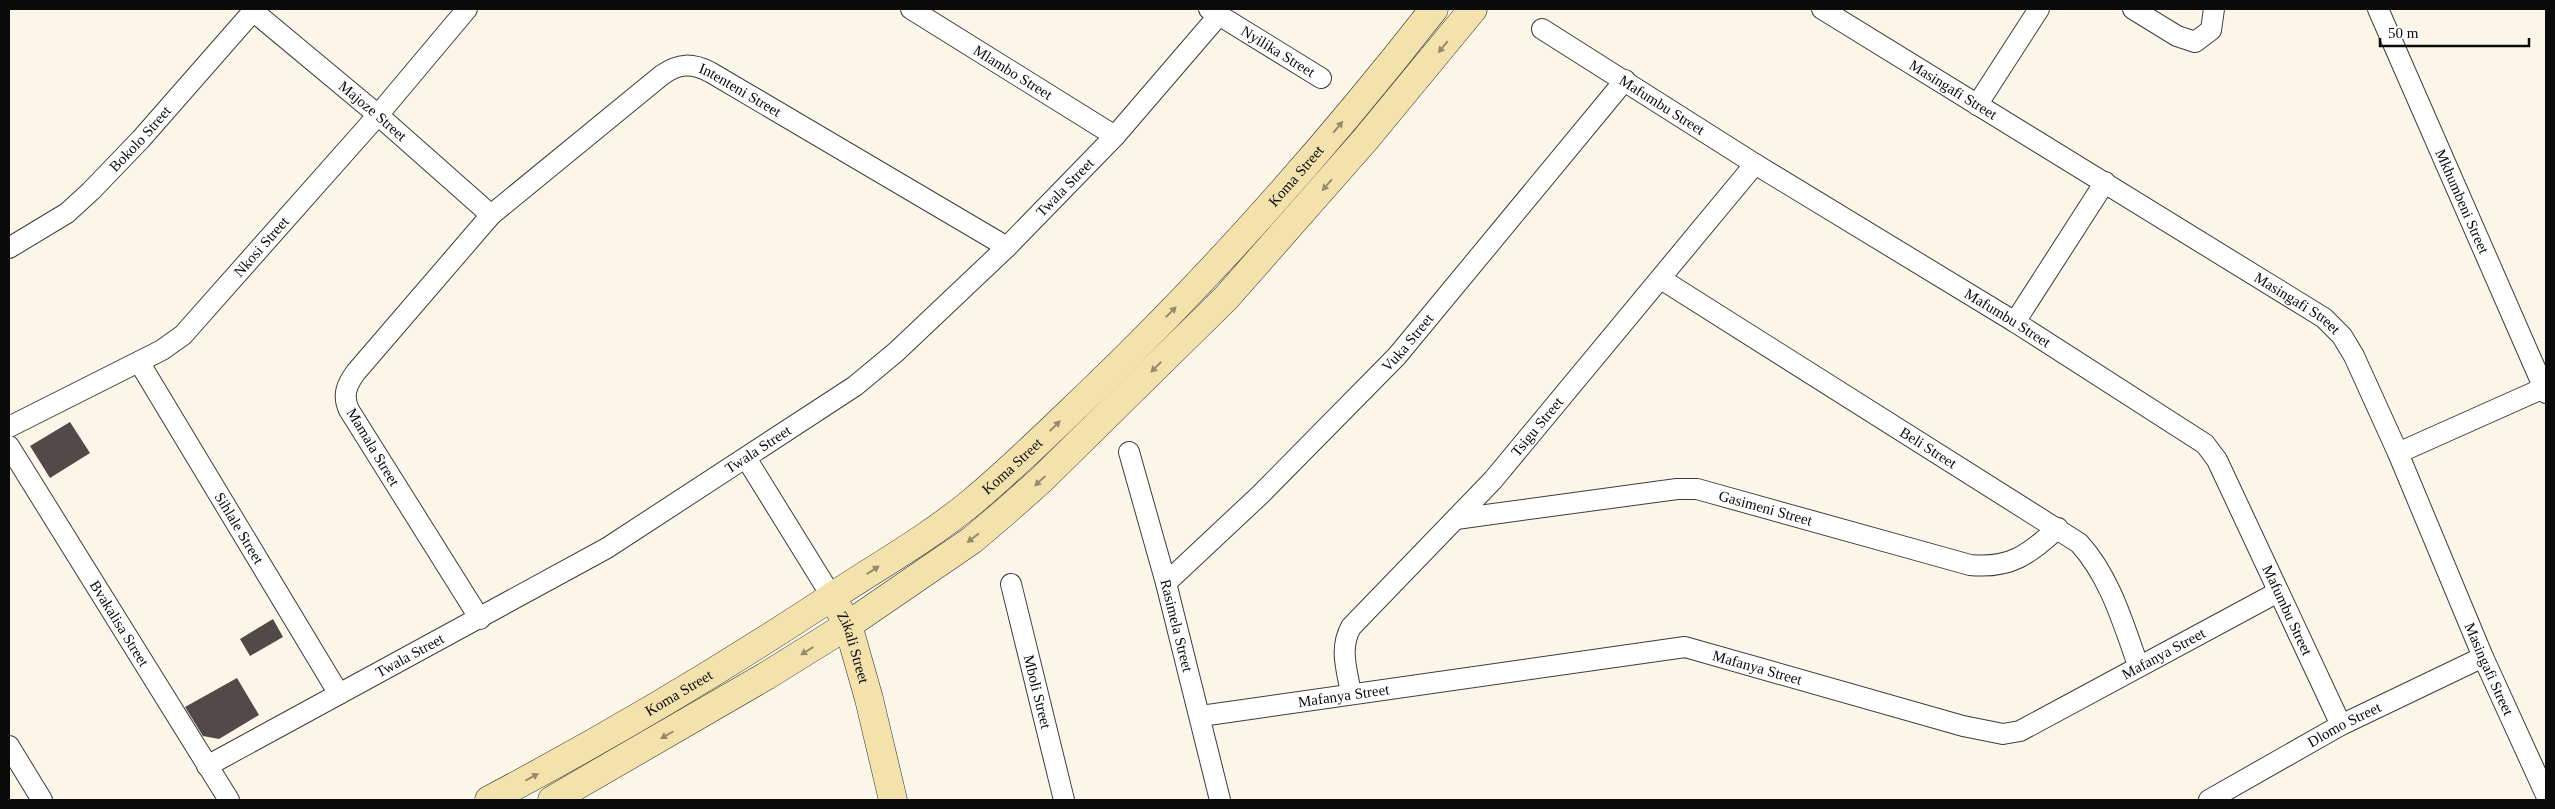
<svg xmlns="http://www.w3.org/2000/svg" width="2555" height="809" viewBox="0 0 2555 809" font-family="'Times New Roman',serif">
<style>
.building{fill:#514a48}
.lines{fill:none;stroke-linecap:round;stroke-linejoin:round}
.street-casing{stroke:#3d3d3d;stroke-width:22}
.secondary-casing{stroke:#2c2c2c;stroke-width:29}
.street{stroke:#fff;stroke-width:20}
.secondary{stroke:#f4e2ac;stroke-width:28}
.oneway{fill:#968c6b}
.labels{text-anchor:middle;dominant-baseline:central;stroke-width:5;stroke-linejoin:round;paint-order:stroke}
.street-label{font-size:15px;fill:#0a0a0a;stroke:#fff}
</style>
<rect width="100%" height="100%" fill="#fcf6e9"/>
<!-- building -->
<path class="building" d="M70,422L90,453L50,478L30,446Z
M273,619L283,637L250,656L240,639Z
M237,678L259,715L219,739L203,736L185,707Z"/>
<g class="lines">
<defs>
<g id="street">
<path id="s1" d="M911,9L1115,136"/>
<path id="s2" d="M1209,9L1321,78"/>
<path id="s3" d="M1822,9L2324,318L2342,336L2354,356L2398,453L2483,657L2546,795"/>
<path d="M2133,9L2177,36L2195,42L2211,30L2214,9"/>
<path id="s4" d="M2378,9L2546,393"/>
<path id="s5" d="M253,11L378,115L491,215"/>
<path id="s6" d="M1542,29L1755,164L2015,322L2205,444L2217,460L2341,725"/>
<path d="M1977,105L2039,9"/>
<path id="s7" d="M9,248L67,213L91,191L141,139L255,9"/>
<path id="s8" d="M1661,279L2079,543C2110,577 2123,623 2138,665"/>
<path d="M2015,322L2105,182"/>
<path id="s9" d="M139,362L339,694"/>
<path id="s10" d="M9,427L162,350L183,335L378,115L467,9"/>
<path id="s11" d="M9,446L229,800"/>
<path id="s12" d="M1129,452L1166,583L1220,800"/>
<path d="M2398,453L2546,387"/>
<path d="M746,458L832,597"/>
<path id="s13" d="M1456,519L1677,489H1697L1970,565C2011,569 2029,554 2058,528"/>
<path id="s14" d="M1166,583L1261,494L1397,356L1625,80"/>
<path id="s15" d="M1011,584L1064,800"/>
<path id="s16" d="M480,619L349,410C342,395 347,384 356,372L491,215L662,75C679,63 692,63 710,72L1007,247"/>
<path id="s17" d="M1351,693C1347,670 1339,649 1351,627L1493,480L1755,164"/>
<path id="s18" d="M1201,716L1685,647L1963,726L2003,734L2020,731L2278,592"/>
<path d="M9,746L42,800"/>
<path id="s19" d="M207,766L607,548L855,386L896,352L1007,247L1115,136L1219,15"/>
<path id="s20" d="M2209,800L2341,725L2483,657"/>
</g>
<g id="secondary">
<path id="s21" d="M840,611L848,625L869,699L893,800"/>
<path id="s22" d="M489,800C608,737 721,670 833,596C880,565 930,537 973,501C1016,465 1056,425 1097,386C1218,269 1330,142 1434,9"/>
<path d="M552,800L766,676L848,625L972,540L1005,512L1041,480L1226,298L1365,140L1473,9"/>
</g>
</defs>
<!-- street casing -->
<use href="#street" class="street-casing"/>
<!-- secondary casing -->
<use href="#secondary" class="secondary-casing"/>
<!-- street -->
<use href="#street" class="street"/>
<!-- secondary -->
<use href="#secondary" class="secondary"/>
</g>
<!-- one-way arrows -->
<defs><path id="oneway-solid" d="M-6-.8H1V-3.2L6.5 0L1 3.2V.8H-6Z" transform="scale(1.25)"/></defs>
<g class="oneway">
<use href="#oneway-solid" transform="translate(1443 47) rotate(129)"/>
<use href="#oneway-solid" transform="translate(1338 127) rotate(-50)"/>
<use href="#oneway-solid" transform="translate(1327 185) rotate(131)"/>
<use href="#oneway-solid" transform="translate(1171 312) rotate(-45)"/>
<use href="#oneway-solid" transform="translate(1156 367) rotate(135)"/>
<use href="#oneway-solid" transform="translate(1055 426) rotate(-44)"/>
<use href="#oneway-solid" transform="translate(1040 481) rotate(137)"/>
<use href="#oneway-solid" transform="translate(973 538) rotate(142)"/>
<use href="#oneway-solid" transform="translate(873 570) rotate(-33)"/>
<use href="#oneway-solid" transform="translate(807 651) rotate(148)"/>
<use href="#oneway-solid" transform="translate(667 735) rotate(150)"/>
<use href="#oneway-solid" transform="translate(532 777) rotate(-28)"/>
</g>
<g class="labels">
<!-- street labels -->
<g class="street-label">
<text stroke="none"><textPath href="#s2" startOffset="81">Nyilika Street</textPath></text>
<text stroke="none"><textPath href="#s1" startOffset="120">Mlambo Street</textPath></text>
<text stroke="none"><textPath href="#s3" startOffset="154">Masingafi Street</textPath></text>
<text stroke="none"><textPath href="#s16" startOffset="802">Intenteni Street</textPath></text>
<text stroke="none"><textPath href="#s6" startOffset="142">Mafumbu Street</textPath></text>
<text stroke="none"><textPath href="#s5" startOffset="156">Majoze Street</textPath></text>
<text stroke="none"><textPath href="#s7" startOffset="172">Bokolo Street</textPath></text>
<text stroke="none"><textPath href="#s22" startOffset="1028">Koma Street</textPath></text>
<text stroke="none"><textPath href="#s19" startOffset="1041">Twala Street</textPath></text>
<text stroke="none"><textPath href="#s4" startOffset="210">Mkhumbeni Street</textPath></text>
<text stroke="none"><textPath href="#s10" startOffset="315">Nkosi Street</textPath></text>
<text stroke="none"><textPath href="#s3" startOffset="559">Masingafi Street</textPath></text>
<text stroke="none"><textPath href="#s6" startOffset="548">Mafumbu Street</textPath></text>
<text stroke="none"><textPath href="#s14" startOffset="341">Vuka Street</textPath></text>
<text stroke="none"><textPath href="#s17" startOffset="341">Tsigu Street</textPath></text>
<text transform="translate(373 447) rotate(59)">Mamala Street</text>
<text stroke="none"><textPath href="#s8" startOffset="316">Beli Street</textPath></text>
<text stroke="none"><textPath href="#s19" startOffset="636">Twala Street</textPath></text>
<text stroke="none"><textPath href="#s22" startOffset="622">Koma Street</textPath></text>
<text stroke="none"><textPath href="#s13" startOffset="314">Gasimeni Street</textPath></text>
<text stroke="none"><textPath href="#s9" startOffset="194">Sihlale Street</textPath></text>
<text stroke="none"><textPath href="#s6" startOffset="968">Mafumbu Street</textPath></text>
<text stroke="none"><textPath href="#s11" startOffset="209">Bvakalisa Street</textPath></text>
<text stroke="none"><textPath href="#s12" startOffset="180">Rasimela Street</textPath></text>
<text stroke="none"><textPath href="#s21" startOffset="39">Zikali Street</textPath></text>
<text stroke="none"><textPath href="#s18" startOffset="999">Mafanya Street</textPath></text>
<text stroke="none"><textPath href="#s19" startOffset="231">Twala Street</textPath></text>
<text stroke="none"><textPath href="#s18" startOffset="564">Mafanya Street</textPath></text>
<text stroke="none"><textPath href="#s3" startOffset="979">Masingafi Street</textPath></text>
<text stroke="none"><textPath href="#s15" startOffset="111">Mboli Street</textPath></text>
<text stroke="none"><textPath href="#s22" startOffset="218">Koma Street</textPath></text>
<text stroke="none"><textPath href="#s18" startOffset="144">Mafanya Street</textPath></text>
<text stroke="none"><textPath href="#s20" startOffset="155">Dlomo Street</textPath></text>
</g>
</g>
<!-- border -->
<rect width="2555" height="809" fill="none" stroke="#0a0a0a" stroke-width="20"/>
<!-- scale -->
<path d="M2380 38v8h149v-8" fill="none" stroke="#0a0a0a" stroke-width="2.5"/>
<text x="2388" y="38" font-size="15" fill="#0a0a0a" stroke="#ffffff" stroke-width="4" paint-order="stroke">50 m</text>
</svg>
